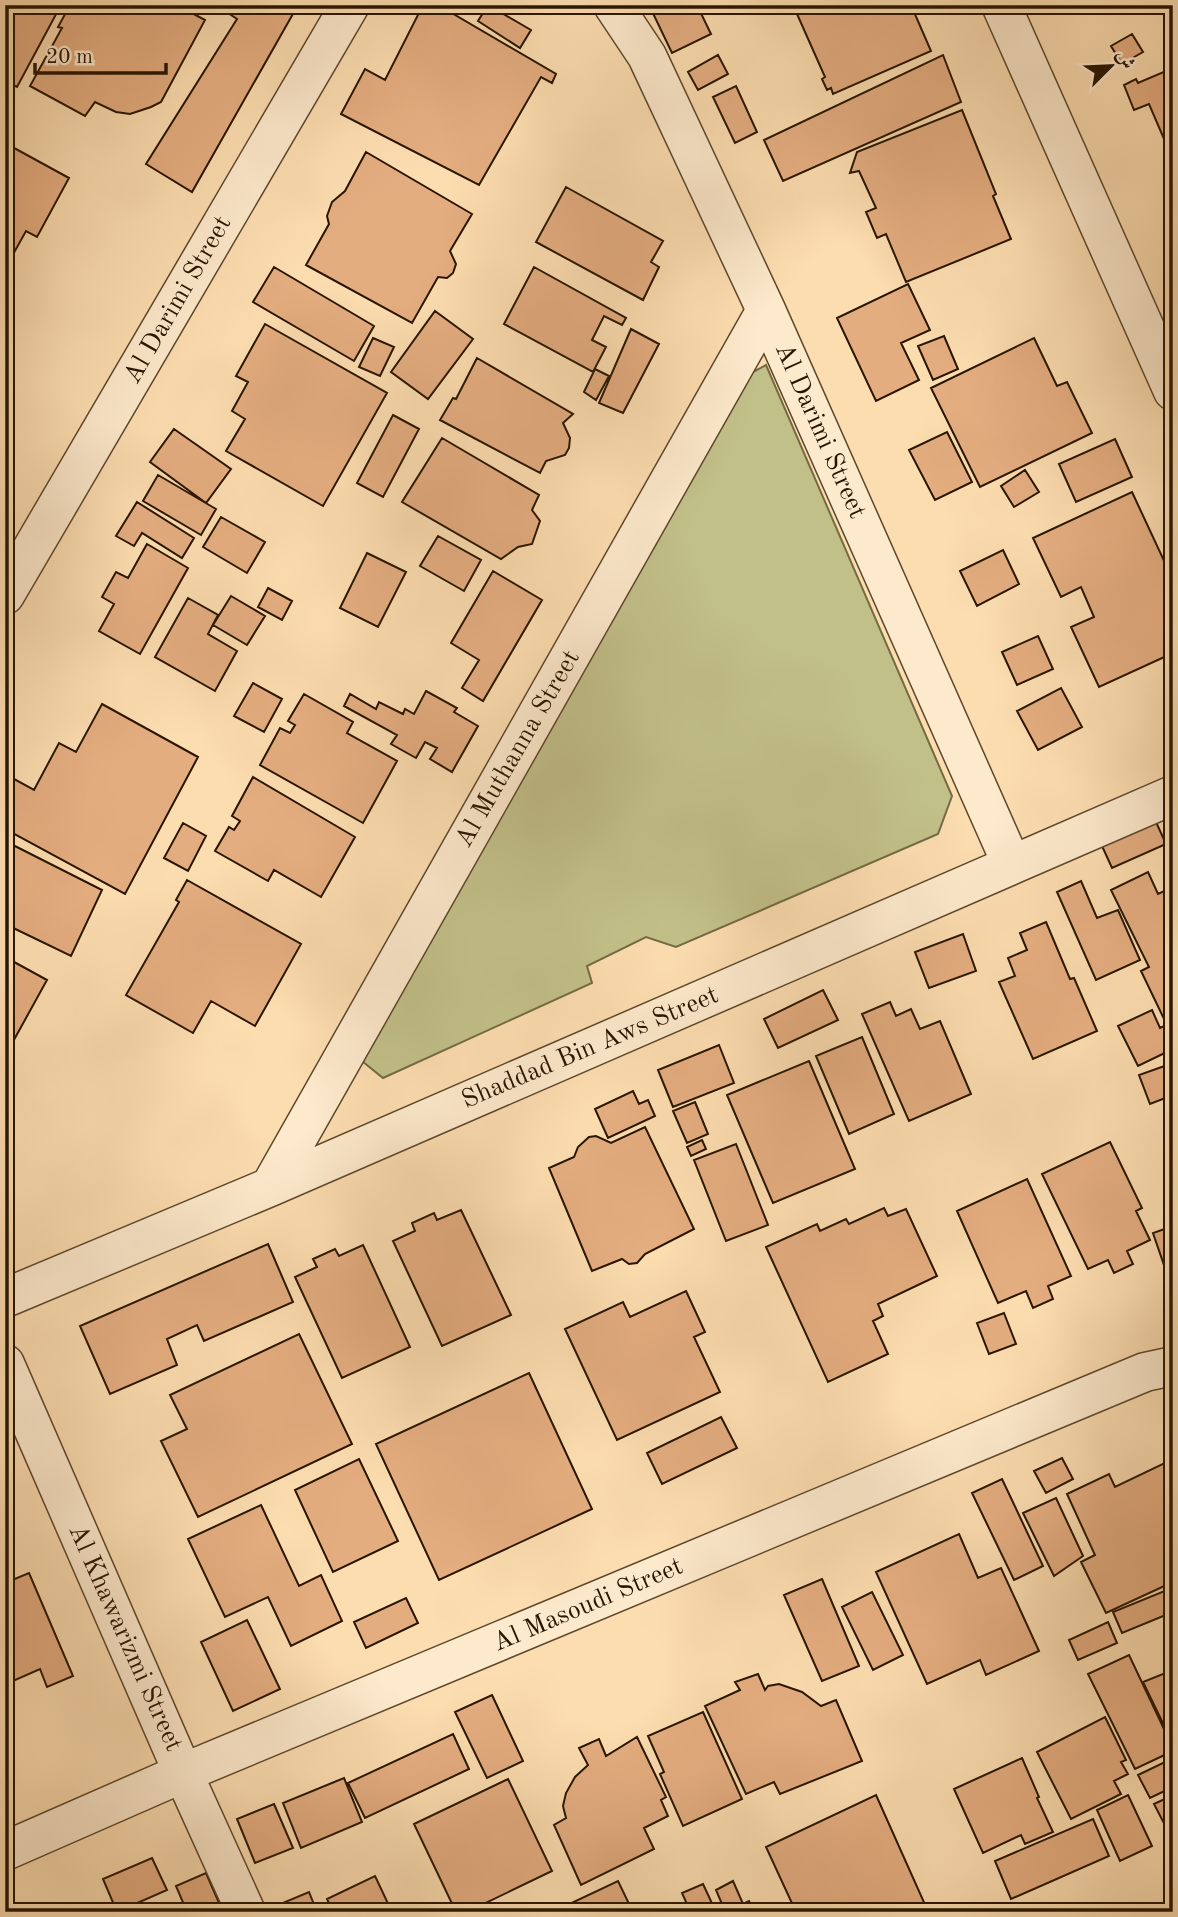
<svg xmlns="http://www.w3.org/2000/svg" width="1178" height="1917" viewBox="0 0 1178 1917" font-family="'Old Standard TT',Amiri,serif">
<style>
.green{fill:#c2c089;stroke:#756a44;stroke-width:2}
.building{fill:#e4ad80;stroke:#281500;stroke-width:2}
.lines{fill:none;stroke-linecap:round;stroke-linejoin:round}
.street-casing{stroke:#5d472c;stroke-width:41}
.street{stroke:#fde9cc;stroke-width:38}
.labels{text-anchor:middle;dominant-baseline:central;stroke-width:6;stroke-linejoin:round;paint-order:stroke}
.street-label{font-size:26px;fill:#281500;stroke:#fde9cc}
</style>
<rect width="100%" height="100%" fill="#fcddb0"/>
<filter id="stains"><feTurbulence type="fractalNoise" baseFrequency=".00286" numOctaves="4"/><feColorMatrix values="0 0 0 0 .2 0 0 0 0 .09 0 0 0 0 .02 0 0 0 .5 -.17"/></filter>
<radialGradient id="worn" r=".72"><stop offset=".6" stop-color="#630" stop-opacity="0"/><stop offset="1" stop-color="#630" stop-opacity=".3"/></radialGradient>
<!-- green -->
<path class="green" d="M766,365L952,796L938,834L676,947L646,937L587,966L592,983L383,1078L357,1057L740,379Z"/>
<!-- building -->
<path class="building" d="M10,5H61L17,87L5,81V14Z
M70,5H177L205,20L161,102L151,107L130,114L116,112L95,102L85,116L30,86L62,28L58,27Z
M216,5H298L192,192L146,164L237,19Z
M423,5H438L556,74L552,83L541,77L479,185L341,114L365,69L385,80Z
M488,5L531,30L520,48L478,21Z
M649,5H697L711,34L672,53Z
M793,5H911L931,51L833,94L831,88L827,90L822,79L825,77Z
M1132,34L1143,52L1122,64L1111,46Z
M718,55L728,74L698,90L688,72Z
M943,55L961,102L783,181L764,140Z
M1173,68V143L1167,146L1149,104L1134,110L1124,85L1136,79L1138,83Z
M736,86L757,132L735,143L713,97Z
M962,110L996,194L993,196L1011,239L906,282L886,234L877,238L866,212L876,208L859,171L850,173L857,152Z
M5,143L69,178L37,237L26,231L11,258L5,255Z
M366,152L472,214L450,251L456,264L453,273L447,278L438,277L412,323L306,265L329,224L327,216L332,202L345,191Z
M566,187L663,241L651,262L659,267L643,300L536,242Z
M274,267L374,326L354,361L253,302Z
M534,267L626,318L622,325L604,316L592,340L606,347L593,372L504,324Z
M908,284L930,330L901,343L919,380L876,401L837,318Z
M435,311L473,339L428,399L391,372Z
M265,324L387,393L323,506L226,451L245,419L232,411L248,382L236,376Z
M631,329L659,344L623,413L599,403Z
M944,336L958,369L933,380L918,346Z
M373,338L394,347L380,376L359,367Z
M1034,338L1057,386L1067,382L1092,433L980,487L931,388Z
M477,358L573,414L563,423L570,438L569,448L565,455L546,461L540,473L440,420L453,398L456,399Z
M595,369L609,376L596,400L584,392Z
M393,415L419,429L383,497L357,483Z
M174,429L231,469L206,503L150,462Z
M947,432L972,482L935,500L909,450Z
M442,438L539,495L532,510L540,521L532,544L518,547L501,559L402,502Z
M1115,439L1132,477L1076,502L1059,464Z
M1025,470L1039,492L1014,507L1001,486Z
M158,475L216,509L201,535L143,501Z
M1132,492L1173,580V653L1099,687L1071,627L1094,617L1081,587L1061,597L1033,538Z
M137,502L194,538L182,558L142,533L134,546L116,536Z
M221,517L265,542L247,573L203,547Z
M438,536L481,560L464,591L420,566Z
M147,544L188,568L140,654L99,631L114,604L102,597L116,572L128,578Z
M1003,550L1019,584L977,606L960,571Z
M367,553L406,572L378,627L340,608Z
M493,571L542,600L483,701L462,688L479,660L451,643Z
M268,588L292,601L282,620L258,607Z
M231,596L265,616L247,645L213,625Z
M188,598L218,615L208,634L237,651L215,691L155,657Z
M1038,636L1053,669L1017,685L1002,652Z
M253,683L282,699L264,732L234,716Z
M1061,688L1082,727L1038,750L1017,711Z
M426,691L457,708L454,712L478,726L452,772L430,759L437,748L425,742L416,758L391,744L397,735L344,706L350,694L376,709L379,702L403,714L405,709L414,714Z
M304,694L353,722L347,733L397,761L363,823L260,765L280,728L290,733L295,725L288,721Z
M102,704L198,757L125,894L5,829V774L34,790L59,743L76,752Z
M253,777L355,837L321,897L274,870L268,881L215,851L229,827L234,830L240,821L232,816Z
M1151,811L1166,844L1112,868L1097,835Z
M183,823L206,836L188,871L164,858Z
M5,841L102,890L71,956L5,924Z
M1148,872L1158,894L1173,887V1017L1165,1021L1141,971L1149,967L1111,890Z
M187,880L301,944L255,1026L211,1001L193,1033L126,995L179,902L176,900Z
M1081,881L1097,918L1118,910L1140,960L1096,980L1057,892Z
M1046,922L1070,979L1074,978L1097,1031L1033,1059L999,982L1015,976L1008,958L1027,950L1020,933Z
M963,934L976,971L929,988L915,952Z
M5,957L47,980L10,1047L5,1044Z
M823,990L838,1020L778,1048L764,1019Z
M890,1002L896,1016L911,1009L920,1029L940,1021L971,1094L909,1121L862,1014Z
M1152,1010L1160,1028L1173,1022V1049L1138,1066L1118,1026Z
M862,1037L894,1114L849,1134L816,1056Z
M719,1045L734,1083L673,1107L658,1070Z
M809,1061L855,1169L773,1203L727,1095Z
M1173,1063V1095L1150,1104L1139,1075Z
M633,1091L639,1104L648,1100L655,1116L608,1138L595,1109Z
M695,1102L708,1134L687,1143L673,1111Z
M645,1127L694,1229L645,1254L637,1263L629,1264L622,1259L592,1271L549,1168L574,1157L578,1147L589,1137L596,1136L611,1143Z
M702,1140L706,1149L691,1156L687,1147Z
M1110,1142L1142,1208L1136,1211L1150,1240L1127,1251L1133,1264L1114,1273L1108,1260L1088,1269L1042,1174Z
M736,1144L768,1225L726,1241L694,1160Z
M1027,1179L1071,1276L1048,1286L1053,1299L1033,1308L1026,1291L998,1303L957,1211Z
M884,1208L888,1216L906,1209L937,1276L878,1304L883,1316L873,1321L888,1354L828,1382L766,1247L817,1224L820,1231L846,1219L849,1224Z
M461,1210L511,1315L442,1346L393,1241L415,1231L412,1223L434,1213L437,1220Z
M1173,1226V1266L1165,1268L1153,1233Z
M268,1244L293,1302L204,1341L197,1325L167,1339L177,1365L110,1394L80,1326Z
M363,1245L410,1347L342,1378L295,1277L317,1267L313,1259L335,1249L339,1256Z
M686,1291L705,1332L694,1337L720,1392L617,1440L565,1329L623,1302L630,1317Z
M1004,1313L1016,1344L989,1354L977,1323Z
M299,1334L352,1444L198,1517L161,1441L187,1429L170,1395Z
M529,1373L592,1509L439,1580L376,1444Z
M721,1417L737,1448L662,1484L647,1453Z
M1062,1458L1073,1479L1046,1493L1034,1471Z
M359,1459L398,1541L333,1572L295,1490Z
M1171,1460L1173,1552L1169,1554L1173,1562V1582L1106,1613L1081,1562L1095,1555L1067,1494L1109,1474L1115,1487Z
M1002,1479L1043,1566L1014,1580L972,1493Z
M1056,1498L1083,1556L1054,1576L1023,1513Z
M261,1505L299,1586L321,1575L342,1621L291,1646L268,1597L225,1617L188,1539Z
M959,1534L978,1578L1001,1568L1039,1651L986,1675L980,1660L927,1684L876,1572Z
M29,1573L73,1676L47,1687L40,1669L13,1681L5,1663V1583Z
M822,1579L859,1666L822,1681L784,1595Z
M1167,1590L1173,1604V1612L1122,1633L1113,1612Z
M872,1592L903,1655L873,1670L842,1607Z
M406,1598L418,1623L366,1648L354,1622Z
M247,1620L280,1689L233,1711L201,1642Z
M1108,1622L1117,1643L1078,1660L1069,1640Z
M1129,1655L1173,1748V1751L1135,1769L1088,1674Z
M1173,1670V1744L1143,1682Z
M758,1674L765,1690L768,1686L779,1684L802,1692L821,1706L836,1700L862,1761L780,1794L774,1782L746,1794L705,1706L740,1690L735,1682Z
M492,1695L523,1761L487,1778L455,1712Z
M703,1712L742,1799L683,1826L660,1774L664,1772L648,1736Z
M1105,1717L1126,1760L1121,1762L1128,1774L1114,1781L1121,1794L1071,1819L1037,1752Z
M453,1734L469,1769L365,1818L348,1783Z
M637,1737L666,1797L661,1800L668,1816L644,1828L654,1849L581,1885L554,1825L566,1818L563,1806L566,1793L575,1777L588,1765L579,1748L599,1739L606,1756Z
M1022,1758L1039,1797L1037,1798L1053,1832L1025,1844L1021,1835L983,1853L954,1789Z
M1167,1761L1173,1772V1787L1150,1798L1138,1775Z
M344,1778L362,1822L301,1848L283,1803Z
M508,1779L552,1871L467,1912H456L414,1824Z
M876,1795L927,1909L922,1912H796L766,1847Z
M1128,1795L1152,1846L1120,1861L1097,1810Z
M1173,1795V1831L1169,1833L1154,1804Z
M274,1804L293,1848L255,1863L237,1819Z
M1093,1819L1109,1856L1011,1899L995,1861Z
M152,1858L167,1890L117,1912L103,1879Z
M206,1873L223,1912H187L176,1886Z
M375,1876L392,1912H333L327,1899Z
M618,1881L631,1908L624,1912H565L563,1907Z
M733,1881L743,1904L749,1901L754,1912H723L725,1911L716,1890Z
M703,1884L716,1912H669L687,1904L682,1893Z
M309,1892L317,1912H281L278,1905Z"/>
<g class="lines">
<defs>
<path id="street" d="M613,5L647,56L766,310L1012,865
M1001,5L1173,391
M5,595L350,5
M270,1187L766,310
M5,1298L270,1187L1173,795
M5,1364L183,1773L246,1912
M5,1851L183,1773L1145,1372L1173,1366"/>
</defs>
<!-- street casing -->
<use href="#street" class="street-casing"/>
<!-- street -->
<use href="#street" class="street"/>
</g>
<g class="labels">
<!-- street labels -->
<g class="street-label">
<text transform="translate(178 300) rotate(-60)">Al Darimi Street</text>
<text transform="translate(820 431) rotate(66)">Al Darimi Street</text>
<text transform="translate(518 749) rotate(-60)">Al Muthanna Street</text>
<text transform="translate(590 1048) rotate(-23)">Shaddad Bin Aws Street</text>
<text transform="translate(588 1605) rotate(-23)">Al Masoudi Street</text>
<text transform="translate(125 1638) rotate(66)">Al Khawarizmi Street</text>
</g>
</g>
<!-- margin -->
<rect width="1178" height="1917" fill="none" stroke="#fcddb0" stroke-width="28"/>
<rect x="7" y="7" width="1164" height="1903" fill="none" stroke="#281500" stroke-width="3.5"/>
<rect x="14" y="14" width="1150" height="1889" fill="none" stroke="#281500" stroke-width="2"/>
<!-- north arrow -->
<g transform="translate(1111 66) rotate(66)" stroke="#fde9cc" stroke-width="5" paint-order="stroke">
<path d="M0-5L12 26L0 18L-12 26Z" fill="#281500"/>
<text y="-10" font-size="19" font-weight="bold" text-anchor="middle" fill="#281500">ش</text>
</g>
<!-- scale -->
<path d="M35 63v10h131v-10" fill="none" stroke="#281500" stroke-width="3.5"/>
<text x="46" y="63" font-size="21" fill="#281500" stroke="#fde9cc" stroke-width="5" paint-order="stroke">20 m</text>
<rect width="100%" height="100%" filter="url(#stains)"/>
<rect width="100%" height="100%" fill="url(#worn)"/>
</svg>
